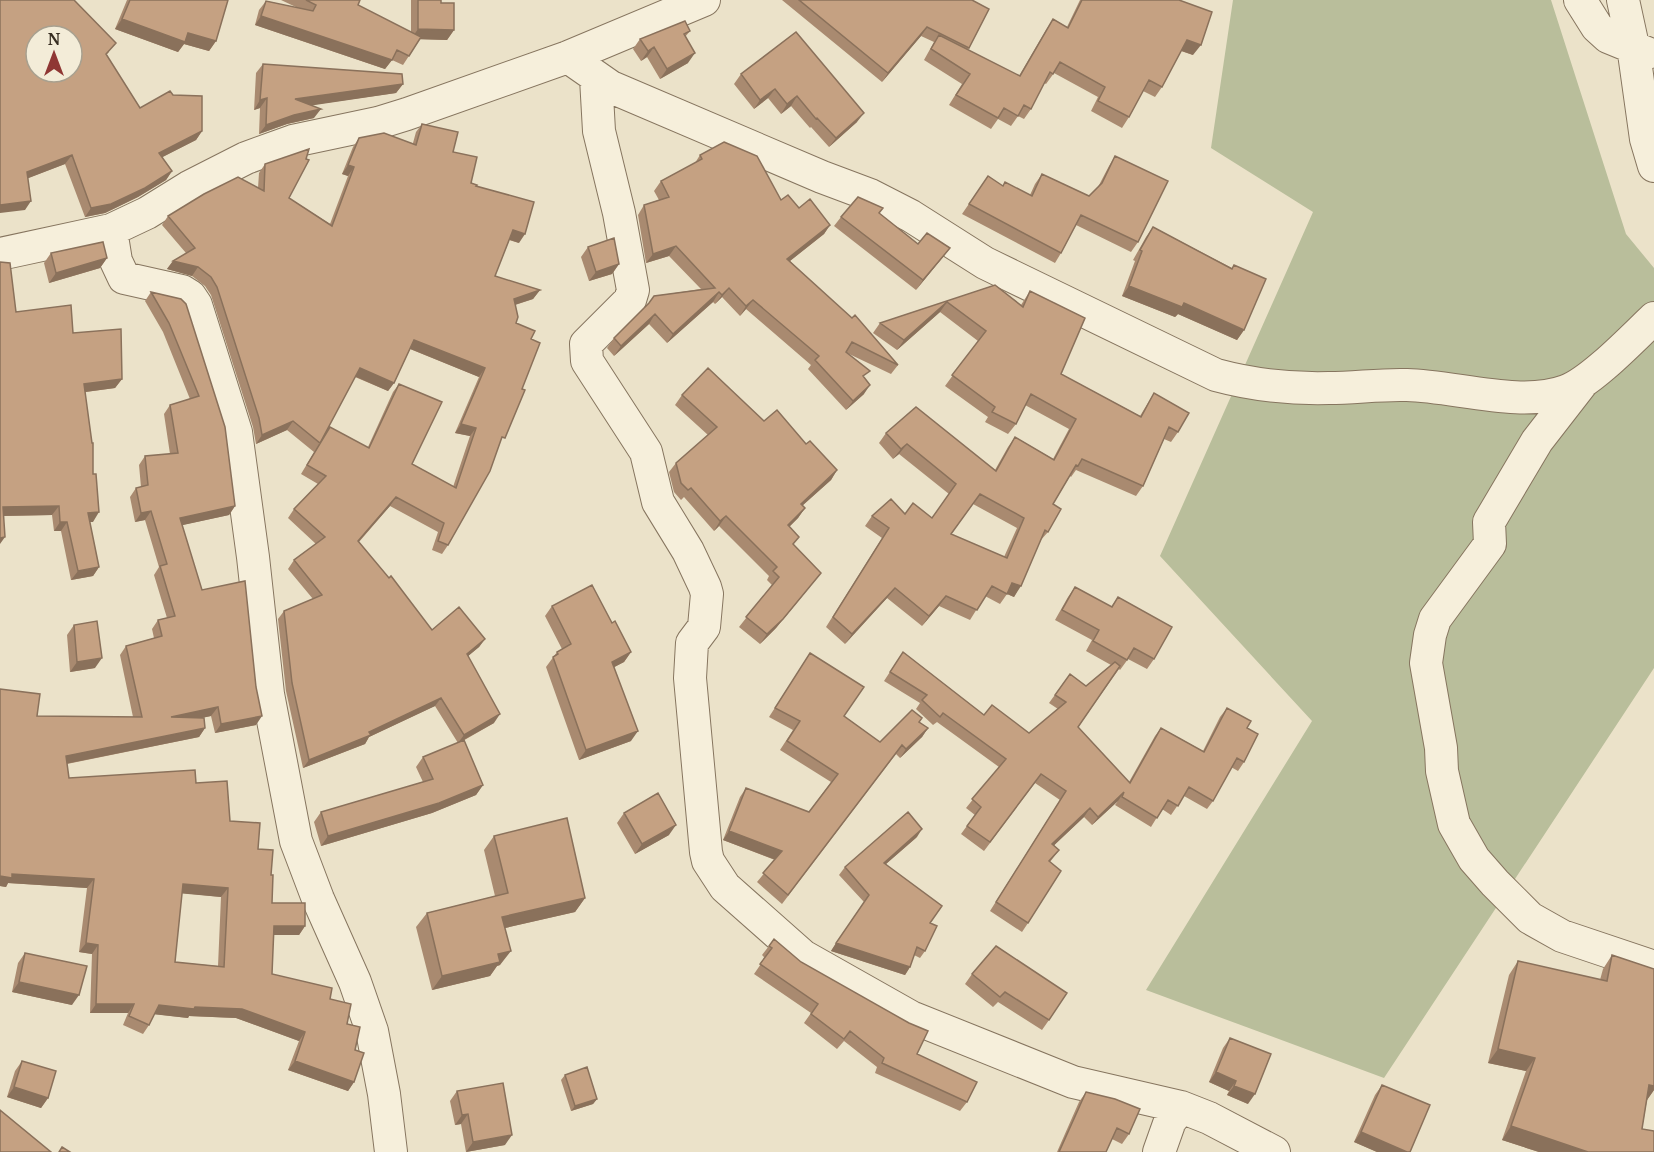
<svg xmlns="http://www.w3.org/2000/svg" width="1654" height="1152" viewBox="0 0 1654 1152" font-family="'Noto Serif',serif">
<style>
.cemetery{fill:#b9be9b}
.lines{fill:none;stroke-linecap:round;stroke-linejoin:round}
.street-casing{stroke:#86755f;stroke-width:34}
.street{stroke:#f6efdb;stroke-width:32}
.wall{fill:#a98a70;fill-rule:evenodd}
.shaded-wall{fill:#8a715b}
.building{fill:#c5a182;stroke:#8a715b;stroke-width:1.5;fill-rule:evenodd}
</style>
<rect width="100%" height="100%" fill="#ebe2c9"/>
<!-- cemetery -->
<path class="cemetery" d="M1233,0H1551L1626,234L1654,268V668L1384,1078L1146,990L1312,721L1160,556L1313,212L1211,148Z"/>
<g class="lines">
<defs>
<path id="street" d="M1580,0L1597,27L1608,37L1647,53
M1623,0L1633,46L1646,139L1654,166
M568,57L611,87L822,177L870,195L911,216L985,263L1216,375C1253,385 1291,389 1329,388C1355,388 1381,384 1407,385C1455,386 1521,408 1566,391C1591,382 1633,338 1654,318
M596,78L599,131L619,213L633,290L630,300L586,344L587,361L646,452L658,502L688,551L705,587L707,594L704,627L692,643L690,678L706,852L708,861L725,887L803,956L911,1017L1073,1082L1181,1107L1209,1118L1274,1152
M111,230L116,261L124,278L182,291L190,296L196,305L236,432L253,557L268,694L296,841L318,899L355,982L372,1031L384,1094L391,1152
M0,254L111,230L147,213L189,187L246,158L293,141L378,123L407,114L568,57L704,0
M1582,383L1537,441L1489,522L1490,544L1435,619L1430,635L1426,663L1441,748L1442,771L1454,824L1474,859L1495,883L1530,918L1562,936L1654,967
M1159,1152L1170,1121L1181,1107"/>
</defs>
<!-- street casing -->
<use href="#street" class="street-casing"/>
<!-- street -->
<use href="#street" class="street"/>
</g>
<!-- wall -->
<path class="wall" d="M0,0L109,52L106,55L140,108L202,131L196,140L162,157L172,171L166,180L138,197L105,213L85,217L65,164L28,178L25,210Z
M127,0H228L216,41L209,51L184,44L178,52L115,29Z
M281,0H360L358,5L411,33V0H441V3L454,30L447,40L420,39L403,65L392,60L385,69L255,25L259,10L266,1L298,8Z
M782,0H972L989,9L968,50L1019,76L1046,30L1053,19L1067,27L1080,0H1179L1193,55L1181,51L1162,87L1155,97L1143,91L1129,117L1122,128L1091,111L1098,97L1054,73L1046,84L1044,83L1031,109L1024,119L1018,116L1011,126L998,119L991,129L949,105L962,84L924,60L934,42L921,36L882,82Z
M690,31L685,37L688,63L660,79L647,57L641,61L633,49L640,39Z
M796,32L857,122L829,147L811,127L810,128L791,106L781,114L768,98L754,109L734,84L741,74Z
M263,64L403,84L396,93L311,105L314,118L287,124L259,134L260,108L254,110L256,73Z
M422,124L453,152L471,183L476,186L519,243L509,240L495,276L540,290L533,299L515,305L516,323L531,339L499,446L448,545L442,554L432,550L438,532L390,506L359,542L432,630L485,639L479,647L468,656L494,723L461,742L483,785L476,795L432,813L321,846L314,822L321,812L423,782L416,767L423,757L458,743L435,706L369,737L365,744L303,768L286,691L278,619L284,611L313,599L288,569L294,560L316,544L288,518L294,509L318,484L301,474L316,449L314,452L287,430L256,444L253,427L211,295L205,286L192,276L167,269L173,261L186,253L162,225L168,216L258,188L259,173L265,164L289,198L330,224L348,176L342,174L353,147L359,138L413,143L416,132ZM410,349L479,377L455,433L470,436L453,487L412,464L399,384L393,392L368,447L323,437L355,377L388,391L394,383Z
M700,155L781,200L799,208L830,225L824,234L790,261L898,365L891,374L847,353L864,378V394L846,410L808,369L811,365L746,309L740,316L722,297L715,304L713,302L667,343L649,324L614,356L607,348L614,338L647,306L654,296L701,289L669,256L646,263L638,215L644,205L659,200L654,191L661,181L695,163Z
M1115,156L1138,242L1131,252L1076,225L1061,253L1055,263L962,214L988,176L1003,186L1030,195L1035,184L1042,174L1089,196L1098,187L1109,166Z
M879,213L918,244L950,248L916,290L834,226L841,217Z
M1153,227L1232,268L1234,265L1244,330L1237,340L1178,314L1175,317L1122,296L1135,261L1133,260L1146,237Z
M588,247L619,264L612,274L589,281L581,257Z
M51,253L107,258L100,268L49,283L44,263Z
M995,285L1021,305L1030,291L1061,374L1140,416L1154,393L1178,432L1171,442L1164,439L1143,486L1136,496L1076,470L1071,477L1070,476L1053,504L1048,532L1040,541L1014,597L1007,594L1000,604L985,596L970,620L939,606L922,626L887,598L845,644L826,627L882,538L865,526L872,516L905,514L932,518L949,494L899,454L893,459L879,443L886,433L995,470L1008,447L1015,437L1053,459L1069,429L1025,405L1016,424L1008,434L985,422L988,417L945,386L978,341L940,312L897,350L873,333L880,323ZM973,504L1017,528L1004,557L951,534Z
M151,292L181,299L235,506L229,515L182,525L202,590L256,725L215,733L211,716L200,718L205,728L199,737L67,764L69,778L196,783L230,821L258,849L271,875L272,903L305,926L299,935H273L272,974L330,999L347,1024L355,1050L354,1082L348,1091L288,1070L299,1041L236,1018L189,1016L188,1018L154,1014L149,1025L143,1034L123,1025L128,1013H90L92,954L79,952L87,888L8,883L6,887L0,886V689L37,716L133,717L120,655L126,646L154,638L152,629L158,620L167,618L154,575L159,567L145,520L135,522L130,497L136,488L141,487L139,465L145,456L170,454L164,414L170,405L190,399L163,332L145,301ZM182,893L221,897L218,966L175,962Z
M16,312L73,333L122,379L115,388L85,392L93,522H90L99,567L93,576L71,580L61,531H54L52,515L4,516Z
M682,395L764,421L806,444L837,470L831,480L802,506L805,508L798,518L789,527L794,545L821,573L776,628L760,644L739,627L772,585L767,580L769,576L719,526L714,531L684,497L681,500L674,492L669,472L676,463L708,435L675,405Z
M1075,587L1111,607L1118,597L1154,659L1147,669L1128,659L1120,670L1119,669L1078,727L1129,782L1155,736L1161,728L1203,751L1220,717L1227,708L1247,728L1244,762L1238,771L1231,767L1213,801L1207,809L1184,796L1171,815L1162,809L1151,827L1115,805L1118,801L1092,825L1084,817L1054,845L1059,850L1050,862L1028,923L1022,932L990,911L1060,800L1035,783L984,851L961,834L975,815L966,808L999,767L937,722L933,725L916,709L920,703L884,681L903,652L984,715L1029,733L1058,709L1049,703L1070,674L1086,686L1111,665L1086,651L1092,640L1055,620L1068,597Z
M552,606L612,623L631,652L624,662L614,667L631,741L579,760L546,667L557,652L562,649L545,616Z
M74,625L95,668L70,672L67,635Z
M810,653L844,716L880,742L919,722L928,728L922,737L900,758L896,754L782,904L757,882L775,860L723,840L740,797L746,788L809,812L831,782L780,750L793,730L769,717Z
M624,813L669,835L635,854L617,823Z
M494,836L585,898L575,912L505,928L500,965L497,966L490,976L432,990L416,927L427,913L495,896L484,850Z
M917,837L886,864L930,923L925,951L920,958L914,955L910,967L905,975L831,951L864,902L839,875L845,867Z
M769,946L801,962L917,1054L967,1102L960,1111L875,1073L877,1067L844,1041L837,1049L804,1023L811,1013L754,974L765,958L762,955Z
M996,946L1049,1020L1042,1030L998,1002L993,1007L965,984L972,974Z
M25,953L72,1005L12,992L18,963Z
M1612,955L1654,969V1090L1647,1100L1642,1129L1654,1152H1539L1502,1140L1526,1071L1488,1063L1509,975L1518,961L1600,980L1603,969Z
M1230,1038L1248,1104L1227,1095L1229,1091L1209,1082L1223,1048Z
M22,1061L48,1098L41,1108L7,1097L15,1071Z
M565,1075L597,1099L593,1104L571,1111L561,1080Z
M1382,1085L1410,1152H1377L1354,1142L1375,1095Z
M457,1091L505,1145L466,1152L461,1124L455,1125L450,1101Z
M1086,1092L1129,1134L1122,1144L1112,1139L1106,1152H1057L1079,1102Z"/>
<!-- shaded-wall -->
<path class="shaded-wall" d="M261,16L392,60L385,69L255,25Z
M122,19L188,33L216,41L209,51L184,44L178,52L115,29Z
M927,27L921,36L882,82L888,73Z
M418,29L454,30L447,40L411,39Z
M1187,40L1201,45L1193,55L1179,50Z
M654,47L647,57L641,61L648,51Z
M695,53L688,63L660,79L667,69Z
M403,84L396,93L288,109L295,99Z
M775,89L768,98L754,109L760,100Z
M797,96L791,106L781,114L787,104Z
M267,98L260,108L254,110L260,100Z
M321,109L314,118L287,124L259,134L266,125L294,115Z
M864,113L857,122L829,147L836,138Z
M202,131L196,140L153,162L159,153Z
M72,155L65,164L21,181L27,172Z
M348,165L354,167L348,176L342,174Z
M172,171L166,180L138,197L105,213L85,217L91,208Z
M31,201L25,210L0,213V205Z
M830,225L824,234L781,268L787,259Z
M513,230L525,234L519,243L507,239Z
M676,246L669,256L646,263L653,254Z
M950,248L943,257L916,290L923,280Z
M107,258L100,268L49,283L56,273Z
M173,261L198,267L192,276L167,269Z
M619,264L612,274L589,281L596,272Z
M1129,286L1184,303L1244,330L1237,340L1178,314L1175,317L1122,296Z
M729,288L722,297L715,304L722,295Z
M540,290L533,299L508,307L514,299Z
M719,292L713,302L667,343L673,334Z
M753,300L746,309L740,316L746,306Z
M947,302L940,312L897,350L904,340Z
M655,314L649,324L614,356L621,346Z
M414,340L485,368L479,377L408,348Z
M360,368L394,383L388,391L354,376Z
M122,379L115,388L78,393L84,384Z
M870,385L864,394L846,410L853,401Z
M293,421L287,430L256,444L262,435Z
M461,424L476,428L470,436L455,433Z
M907,444L899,454L893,459L901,449Z
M837,470L831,480L794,513L801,504Z
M396,497L390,506L352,549L358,541Z
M59,506L52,515L0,516L3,507Z
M235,506L229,515L174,527L180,518Z
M805,508L798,518L781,535L788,525Z
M151,511L145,520L135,522L141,513Z
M99,512L93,522H82L88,513Z
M726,516L719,526L714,531L720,521Z
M60,522H67L61,531H54Z
M5,537L0,544V538Z
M99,567L93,576L71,580L78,571Z
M821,573L776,628L760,644L767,634Z
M1012,583L1021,586L1014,597L1005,593Z
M895,588L887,598L845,644L852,634Z
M946,596L939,606L922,626L929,616Z
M485,639L479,647L461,662L467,654Z
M631,652L624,662L605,672L612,662Z
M102,658L95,668L70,672L77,662Z
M441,698L435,706L369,737L365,744L303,768L309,760Z
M218,707L211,716L165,726L171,717Z
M500,714L494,723L458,743L464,735Z
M262,716L256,725L215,733L221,724Z
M205,728L199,737L60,765L66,756Z
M928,728L922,737L900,758L906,749Z
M638,731L631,741L579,760L586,750Z
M483,785L476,795L432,813L321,846L328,836Z
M1124,792L1118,801L1092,825L1098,817Z
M1090,808L1084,817L1046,853L1052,844Z
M676,825L669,835L635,854L642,844Z
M922,829L917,837L879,870L884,863Z
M729,831L782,851L776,860L723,840Z
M12,874L94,879L87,888L8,883L6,887L0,886V876Z
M183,884L228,888L221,897L177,893Z
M585,898L575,912L492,931L502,917Z
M274,926H305L299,935H267Z
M86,943L98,945L92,954L79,952Z
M836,943L910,967L905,975L831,951Z
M511,951L500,965L497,966L490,976L432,990L442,976L498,954Z
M19,982L79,995L72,1005L12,992Z
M96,1004H134L128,1013H90Z
M159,1005L242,1009L305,1032L299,1041L236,1018L189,1016L188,1018L152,1014Z
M1498,1049L1535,1058L1526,1071L1488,1063Z
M295,1061L354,1082L348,1091L288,1070Z
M1216,1072L1236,1081L1229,1091L1209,1082Z
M1649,1085L1654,1086V1090L1647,1100Z
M1234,1086L1255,1094L1248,1104L1227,1095Z
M14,1087L48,1098L41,1108L7,1097Z
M597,1099L593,1104L571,1111L575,1106Z
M468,1114L461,1124L455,1125L462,1115Z
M1511,1126L1588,1152H1539L1502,1140Z
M1361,1132L1407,1152H1377L1354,1142Z
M512,1135L505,1145L466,1152L473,1142Z"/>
<!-- building -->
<path class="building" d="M0,0H74L116,43L106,54L140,108L170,91L173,95L202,96V131L159,153L172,171L145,188L111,204L91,208L72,155L27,172L31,201L0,205ZM36,36H72V72H36Z
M130,0H228L216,41L188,33L185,42L122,19Z
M306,0H360L358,5L421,37L409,56L397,50L392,60L261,16L266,1L313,11L316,5Z
M418,0H441V3H454V30L418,29Z
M799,0H972L989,9L969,48L927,27L888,73Z
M1082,0H1179L1212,12L1201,45L1187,40L1162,87L1149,80L1129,117L1098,101L1105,87L1060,62L1053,74L1050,72L1031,109L1024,105L1018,116L1004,108L998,118L956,95L970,74L931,49L939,35L1020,76L1053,19L1068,28Z
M685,21L690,31L684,34L695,53L667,69L654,47L648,51L640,39Z
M796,32L864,113L836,138L817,118L816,119L797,96L787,104L775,89L760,100L741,74Z
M263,64L402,74L403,84L295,99L321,109L294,115L266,125L267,98L260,100Z
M422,124L458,132L453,152L477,157L471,183L477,185L476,186L534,202L525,234L513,230L495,276L540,290L514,299L518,317L516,323L535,331L531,339L540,343L522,389L525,390L505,438L502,437L490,471L448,545L438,541L444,523L396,497L358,541L389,578L391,576L432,630L459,607L485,639L467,654L500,714L464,735L441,698L369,732L371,735L309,760L292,683L284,611L322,595L294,560L325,537L294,509L326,476L307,465L330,427L369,448L399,384L442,402L412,464L456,488L476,428L461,424L485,368L414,340L394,383L360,368L320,443L293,421L262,435L259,418L217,287L211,277L198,267L173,261L195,248L168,216L204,194L238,177L264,191L265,164L309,149L306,159L309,160L289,198L332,226L354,167L348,165L359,138L384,133L416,145Z
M724,142L757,156L781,200L788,195L799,208L810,199L830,225L787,259L852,318L855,315L898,365L852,342L846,352L870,371L863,376L870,385L853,401L815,360L819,356L753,300L746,306L729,288L722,295L719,292L673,334L655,314L621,346L614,338L649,303L654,296L715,288L676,246L653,254L644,205L669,197L661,181L702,159L700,155Z
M1115,156L1168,181L1138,242L1081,215L1061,253L969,204L988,176L1003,186L1005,182L1032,196L1042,174L1089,196L1102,183Z
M858,197L883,208L879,213L918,244L927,233L950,248L923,280L841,217Z
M1153,227L1232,269L1234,265L1266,279L1244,330L1184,303L1182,307L1129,286L1142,251L1140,250Z
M614,238L619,264L596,272L588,247Z
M103,242L107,258L56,273L51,253Z
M0,262L10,263L16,312L71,305L73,333L121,329L122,379L84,384L92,443H93V474H96L99,512L88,513L99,567L78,571L67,522H60L59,506L3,507L5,537L0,538Z
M995,285L1023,307L1030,291L1085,318L1061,374L1141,417L1154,393L1189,413L1178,432L1169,427L1143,486L1082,459L1078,466L1076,465L1053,504L1061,509L1048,532L1045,530L1021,586L1012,583L1007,594L992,586L977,610L946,596L929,616L895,588L852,634L833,617L889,528L872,516L891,499L905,514L913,503L932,518L956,484L907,444L901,449L886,433L916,407L996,471L1015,437L1054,460L1076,419L1031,394L1016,424L992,412L995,407L952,375L986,331L947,302L904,340L880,323ZM980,494L1024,518L1007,558L951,534Z
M151,292L181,299L186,304L225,427L235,506L180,518L202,590L245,581L256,687L262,716L221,724L218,707L171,717L204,718L205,728L66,756L69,778L195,770L196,783L227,781L230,821L260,823L258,849L273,850L271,875H273L272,903H305V926H274L272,974L332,988L330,999L351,1004L347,1024L360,1027L355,1050L364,1053L354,1082L295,1061L305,1032L242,1009L195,1007L194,1009L159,1005L149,1025L129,1016L134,1004H96L98,945L86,943L94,879L12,874V878L0,876V689L40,694L37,716L142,717L126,646L162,636L158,620L175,616L160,566L167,564L151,511L141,513L136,488L148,485L145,456L178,453L170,405L199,396L169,323ZM183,884L228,888L224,967L175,962Z
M708,368L764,421L777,410L806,444L810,441L837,470L801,504L805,508L788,525L799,537L793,544L821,573L783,619L767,634L746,617L779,577L773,571L777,567L726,516L720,521L691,488L688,490L681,483L676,463L717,427L682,395Z
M592,585L612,623L615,621L631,652L612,662L638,731L586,750L553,657L558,654L557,652L571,644L552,606Z
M1075,587L1112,607L1118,597L1172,627L1154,659L1134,648L1127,660L1093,641L1099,630L1062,610Z
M97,621L102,658L77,662L74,625Z
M903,652L984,715L992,705L1029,733L1066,702L1055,695L1070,674L1086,686L1115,662L1120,666L1078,727L1130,783L1161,728L1204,752L1227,708L1251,721L1247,728L1258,734L1244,762L1237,758L1213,801L1189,787L1178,806L1168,800L1157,818L1122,797L1124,792L1098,817L1090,808L1052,844L1059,850L1049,861L1061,871L1028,923L996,902L1066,791L1041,774L990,842L967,826L981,807L972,799L1006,759L943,713L940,717L922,700L927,695L890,672Z
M810,653L864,687L844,716L880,742L912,710L922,718L919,722L928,728L906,749L902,745L788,895L763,873L782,851L729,831L746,788L809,812L838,774L787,741L800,721L775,708Z
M464,740L483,785L439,803L328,836L321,812L433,779L423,757Z
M658,793L676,825L642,844L624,813Z
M908,812L922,829L884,863L942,906L930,923L937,926L925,951L917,947L910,967L836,943L869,895L845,867Z
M567,818L585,898L502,917L511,951L498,954L500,962L442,976L427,913L508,893L494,836Z
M774,939L801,962L909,1023L928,1031L917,1054L977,1082L967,1102L882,1063L884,1058L850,1031L844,1039L811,1014L818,1004L760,964L772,948L769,946Z
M996,946L1067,993L1049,1020L1005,992L1000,997L972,974Z
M25,953L87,966L79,995L19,982Z
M1612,955L1654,969V1086L1649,1085L1642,1129L1654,1131V1152H1588L1511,1126L1535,1058L1498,1049L1518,961L1607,981Z
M1230,1038L1271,1054L1255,1094L1234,1086L1236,1081L1216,1072Z
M22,1061L56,1071L48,1098L14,1087Z
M587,1067L597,1099L575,1106L565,1075Z
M503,1083L512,1135L473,1142L468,1114L462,1115L457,1091Z
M1382,1085L1430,1105L1410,1152H1407L1361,1132Z
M1086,1092L1115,1099L1140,1109L1129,1134L1117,1128L1106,1152H1059Z
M0,1110L51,1152H0Z
M62,1147L70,1152H59Z"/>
<!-- north arrow -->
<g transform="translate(54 54)"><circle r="28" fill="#f3ecd8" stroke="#a8a08f" stroke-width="1.5"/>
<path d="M0-4.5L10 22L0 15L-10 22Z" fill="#8f3734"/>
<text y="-9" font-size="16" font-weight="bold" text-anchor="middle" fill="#372d21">N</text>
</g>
</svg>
